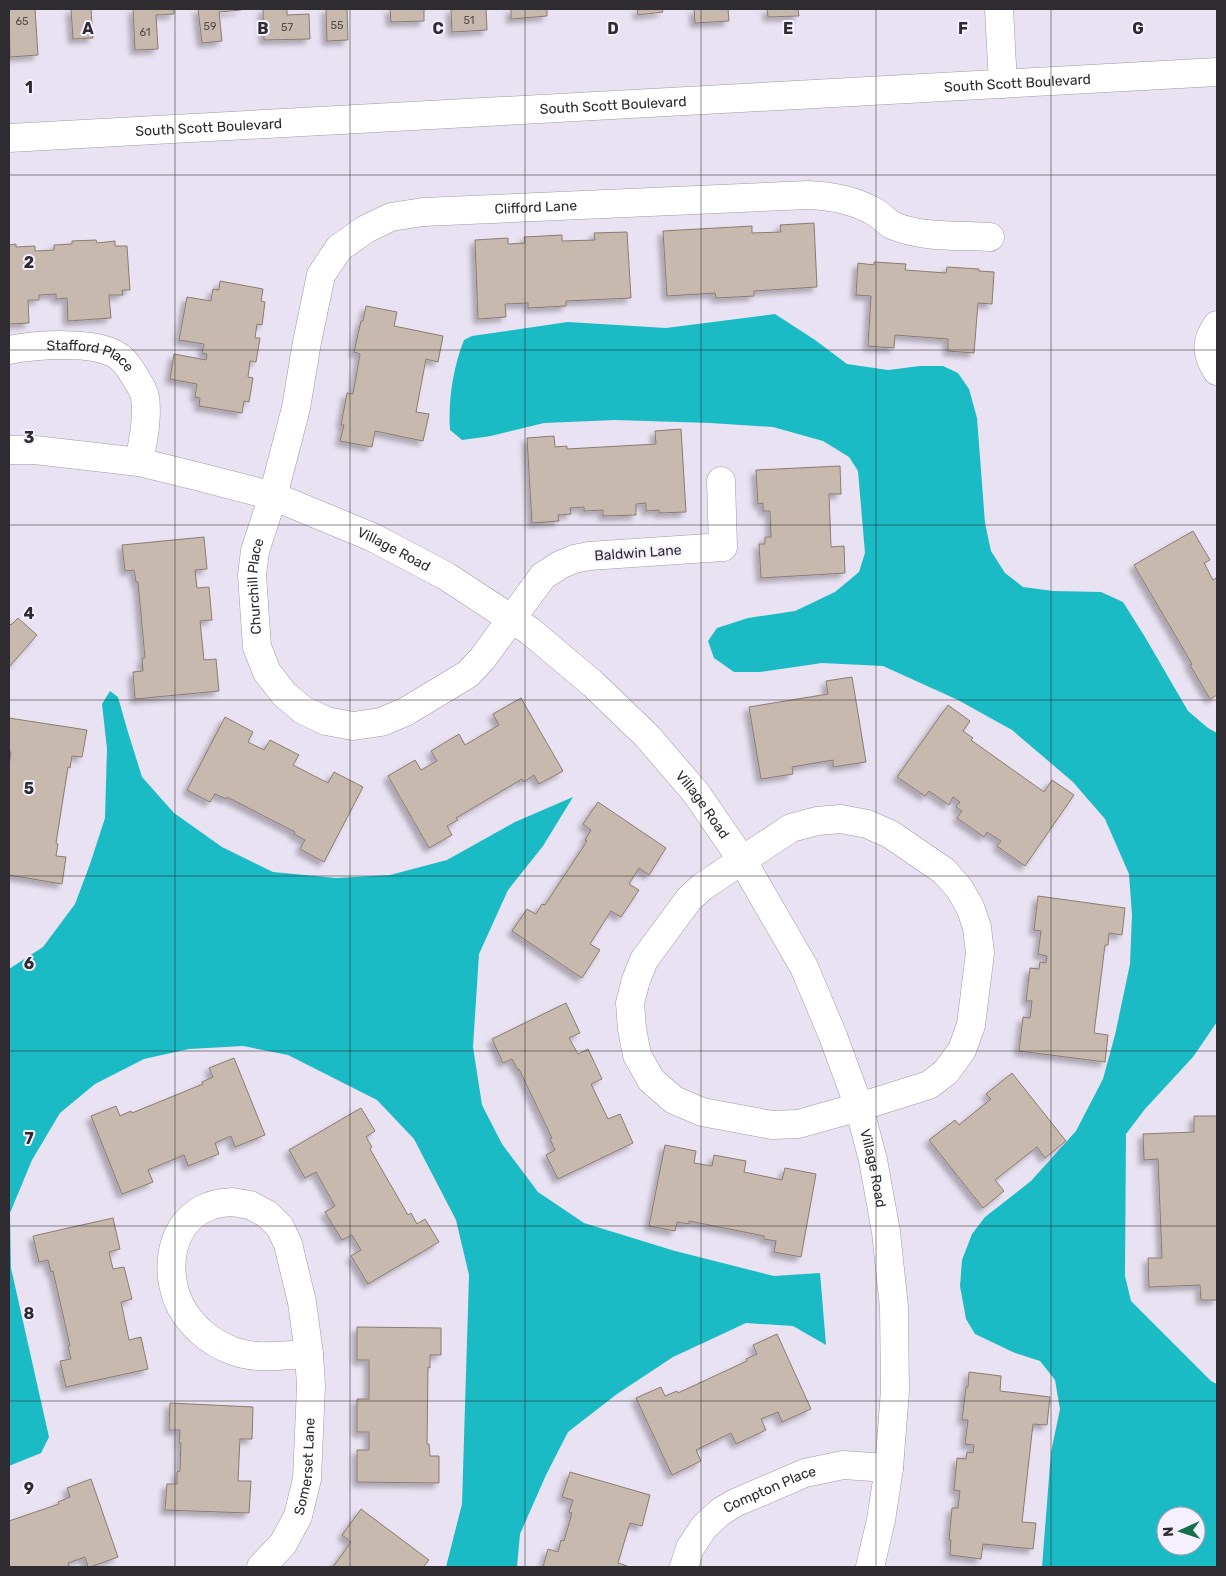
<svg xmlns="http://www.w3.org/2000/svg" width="1226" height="1576" viewBox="0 0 1226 1576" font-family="Rubik,sans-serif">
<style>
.water{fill:#1bbbc6;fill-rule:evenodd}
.building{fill:#c8b9ae;stroke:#8a7c72;filter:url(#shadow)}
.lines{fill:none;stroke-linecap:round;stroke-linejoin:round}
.street-casing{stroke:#9f98a7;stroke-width:29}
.secondary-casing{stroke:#9f98a7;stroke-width:29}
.street{stroke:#fff;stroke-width:28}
.secondary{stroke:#fff;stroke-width:28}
.grid{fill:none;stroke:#2e2b31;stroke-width:1;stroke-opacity:0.55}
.labels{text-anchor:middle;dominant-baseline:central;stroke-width:4;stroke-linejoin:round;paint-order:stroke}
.number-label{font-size:11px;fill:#544e50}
.street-label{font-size:14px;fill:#2e2b31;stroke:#f6efff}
.grid-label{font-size:16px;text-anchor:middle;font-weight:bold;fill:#2e2b31;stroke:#f6efff;stroke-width:4;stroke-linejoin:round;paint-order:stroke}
</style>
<defs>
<filter id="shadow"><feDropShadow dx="-4.5" dy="4.5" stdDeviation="2.5" flood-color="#0004"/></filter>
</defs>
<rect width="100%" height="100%" fill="#e9e2f2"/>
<!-- water -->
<path class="water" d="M775,314L815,340L847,364L888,370L920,366H943L958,373L969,389L977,418L985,523L991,551L1005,573L1023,587L1053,591L1101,592L1123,602L1145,637L1188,711L1208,728L1217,733V1022L1193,1057L1145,1109L1126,1134L1125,1276L1131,1301L1211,1381L1217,1384V1567H1042L1051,1452L1060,1409L1055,1380L1040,1361L1015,1353L975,1334L966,1319L960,1286L962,1260L972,1234L985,1217L1031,1181L1076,1131L1103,1079L1115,1035L1130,964L1132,915L1129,874L1105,819L1073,782L1012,730L958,700L883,666L822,663L760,672H734L714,658L708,641L717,628L748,618L795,611L835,592L859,572L865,553L858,471L849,457L823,441L773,427L710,423L615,420L544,423L491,436L462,440L450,430C448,400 453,368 464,340L472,336L568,322L666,328ZM1166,1516H1196V1546H1166Z
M110,691L118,697L127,729L142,777L174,813L222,847L273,872L336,878L390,875L447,860L515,822L573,797L543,846L508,890L479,954L473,1047L482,1105L502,1144L538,1192L584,1223L675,1251L774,1276L820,1273L826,1345L793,1326L746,1323L673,1357L617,1394L568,1432L546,1475L520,1534L517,1567H446L462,1504L469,1275L456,1220L414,1139L377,1100L288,1055L243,1046L189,1049L144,1059L95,1084L60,1113L32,1160L10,1213L11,1268L49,1437L41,1453L9,1466V969L43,947L75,904L90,864L105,818L107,749L102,704Z"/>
<!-- building -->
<path class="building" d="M9,9H35L38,55L10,57Z
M71,9H91L93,38L73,39Z
M133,9H174V14L156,15L158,49L135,50Z
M198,9H241V10L219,12L222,41L202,43Z
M263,9H287V15L309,14L310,39L264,40Z
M326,9H347L348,40L327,41Z
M390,9H424V21L391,22Z
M451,9H486L487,30L452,32Z
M511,9H547V16L511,19Z
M637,9H662L663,12L638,15Z
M694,9H728L729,21L695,23Z
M767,9H798L799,16L768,17Z
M814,223L817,287L754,291V296L716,298L715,293L667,296L663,231L752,226V233L781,232L780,225Z
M627,232L631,298L566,301V306L528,308V303L505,304L506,317L478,319L475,240L508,238V244L525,243L524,237L562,235V241L595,240L594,233Z
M96,240L97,243L115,241V246H127L130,290H122L123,295H109L111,318L68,321L67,298L56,299V294L39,295V300H28L29,323L9,324V245L16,244V247L35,246V251L54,250V245L72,244V241Z
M874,262L906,264L905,270L946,273L947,267L979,269V271L994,272L992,304L978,303L974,353L948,351V339L895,335L894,348L868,346L871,296L856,295L858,263L874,265Z
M220,281L263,289L261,301L265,302L262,325L257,324L255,338H260L256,362L250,361L248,377L253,378L249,402L244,401L242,413L199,406L200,398L195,397L197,384L170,379L174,354L206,360L207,354L202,353L204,344L179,340L187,297L211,301L213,289L219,290Z
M366,306L397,312L394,326L443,336L438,362L426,359L416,412L429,414L423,441L375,431L372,447L340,441L344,425H341L347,393L353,394L360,354L354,352L361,321H363Z
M681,429L686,512L659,513V510L646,511V503L636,504V515L603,516V510L584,511V507L570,508L571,514L558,515L559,521L532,523L527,438L554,436L555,447L567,446V449L656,444L655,431Z
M840,466L841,494H829L831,547L844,546L845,573L761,578L759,544H765V537H771L770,511H763V503L758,504L756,470Z
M1193,531L1210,560L1204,563L1213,580L1217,577V695L1210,699L1190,665L1192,664L1134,565Z
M204,537L207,569L195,570L197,588L209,587L212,620L200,621L204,660L216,659L219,691L135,699L133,672L143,671L142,658H145L138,582H136L134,570L125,571L122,545Z
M18,618L37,635L9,667V623L11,625Z
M852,677L866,762L833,767V760L792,767L793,774L761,779L749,707L828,694L826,681Z
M521,698L563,771L539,784L534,775L524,782L522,779L456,818L458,820L447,826L452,835L429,848L388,776L415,760L421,770L437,761L431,751L459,734L465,745L499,725L493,714Z
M948,705L970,721L963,731L973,738L971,740L1044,792L1052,780L1074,795L1025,866L997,846L1001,841L987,832L984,837L957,818L962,811L956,807L960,802L953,797L949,805L929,791L925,796L897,777Z
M225,717L253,732L248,742L264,750L270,740L299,755L293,765L328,783L334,772L363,787L324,862L300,849L305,840L294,834L295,832L227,797L226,799L215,794L210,802L187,790Z
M9,718L87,730L82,757L72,756L70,768L68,767L56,843L58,844L56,856L66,857L62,884L9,875V766L11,752L9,751Z
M598,802L666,848L649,875L639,868L629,884L639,890L621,917L611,911L590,944L600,950L582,978L512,931L527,909L536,914L542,904L545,905L587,841L585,840L591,830L583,824Z
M1038,896L1125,908L1122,935L1109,933L1108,945H1105L1094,1033L1108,1035L1105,1062L1019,1051L1023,1017L1030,1018L1032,1001H1026L1030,968L1039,969L1040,962L1046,963L1047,956L1038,954L1041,931L1034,930Z
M566,1003L580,1033L569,1038L578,1054L588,1049L602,1079L591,1084L608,1119L620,1114L633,1143L558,1179L546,1155L555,1150L550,1139L552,1138L519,1069L518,1070L512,1059L503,1063L492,1039Z
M234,1058L265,1135L235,1147L231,1136L215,1143L219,1154L188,1166L184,1155L148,1170L153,1182L122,1194L91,1116L116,1106L120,1116L131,1111L132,1113L203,1084L202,1082L213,1077L209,1068Z
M1012,1073L1066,1141L1045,1158L1037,1147L995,1180L1004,1191L983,1208L929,1140L955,1120L959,1125L991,1099L986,1094Z
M361,1108L375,1131L366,1137L372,1147L370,1149L408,1215L411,1213L417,1224L425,1219L439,1242L368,1284L351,1256L361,1250L352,1235L342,1240L325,1212L335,1206L316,1172L305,1178L289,1150Z
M1194,1116H1217V1300H1201L1200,1285L1149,1287L1148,1258H1162L1158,1159L1144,1160L1143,1134L1194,1132Z
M665,1145L696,1151L694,1163L712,1166L714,1155L746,1161L744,1172L782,1180L785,1168L816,1174L801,1257L774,1252L776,1241L764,1239V1236L689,1221V1224L677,1222L675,1231L649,1226Z
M113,1218L120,1249L109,1252L113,1269L124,1267L132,1299L121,1302L129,1340L141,1337L148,1369L66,1387L60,1361L71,1359L68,1346H70L53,1271L51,1272L48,1260L39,1262L33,1236Z
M357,1327L441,1328V1355H430V1368L428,1367L427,1444H429L430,1456H439V1483L357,1482V1450H369V1432H357V1399H369V1360H357Z
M777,1334L811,1409L782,1422L778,1412L761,1419L766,1430L736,1444L731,1433L696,1450L701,1461L672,1475L636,1398L661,1387L665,1396L677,1391L678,1393L747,1361L746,1359L757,1354L753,1345Z
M969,1372L1001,1376L1000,1391L1050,1397L1047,1425L1033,1424L1022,1522L1036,1523L1033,1549L983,1544L981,1559L950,1555L951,1540H949L952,1508H958L960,1491L954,1490L957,1458L966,1459L967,1452L973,1453L974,1445L965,1444L968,1420H962L966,1387H968Z
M170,1403L253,1407L252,1439H240L238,1481H251L249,1513L165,1510L167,1484H177V1472L180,1471L181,1443H179L180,1430H169Z
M570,1472L650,1495L642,1526L630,1523L618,1563L630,1567H543L548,1549L558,1552L561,1540L564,1541L572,1513L569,1512L573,1500L562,1497Z
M91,1479L118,1557L90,1567H88L85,1557L68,1563L69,1567H9V1521L59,1504L58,1502L70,1497L67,1488Z
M361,1509L429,1560L423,1567H333L351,1542L342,1535Z"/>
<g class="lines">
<defs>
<g id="street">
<path d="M999,9L1003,84"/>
<path d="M1217,325C1205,342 1206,354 1217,371"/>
<path id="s1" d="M9,350C35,345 96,340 118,356C126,361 132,372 137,380C140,385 144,391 145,397C148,419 143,441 139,462"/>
<path id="s2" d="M9,450H35L139,462L196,476L273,496L372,537L446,576L530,631L593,684L647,736L696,793L742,860L804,967L833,1036L859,1107L873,1160L886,1232L894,1307L895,1391L889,1468L881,1520L870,1567"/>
<path id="s3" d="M721,481L723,547L589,556L574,559L560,565L543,576L482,659L468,674L405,712L381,722L353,726L326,721L303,710L284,694L267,672L257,647L252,575L255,551L273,496L296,408L307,342L321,275L339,248L366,229L391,217L423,212L808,195C832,196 854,200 875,212C882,216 887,223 894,226C923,238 959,235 990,237"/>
<path d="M841,819L867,824L890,834L944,871L959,888L970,907L977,927L980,953L971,1025L962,1050L946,1072L929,1085L859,1107L798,1124L772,1125L702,1112L674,1100L651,1080L637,1055L632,1029L630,1003L636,980L644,960L689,899L702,887L791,828L817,821Z"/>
<path d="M232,1202L250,1205L267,1214L280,1227L288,1244L302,1302L309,1354C284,1355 257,1360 233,1351C211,1343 192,1327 181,1307C163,1272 169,1221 210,1206C216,1203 225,1203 232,1202Z"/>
<path id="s4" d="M261,1567L283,1544L298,1516L307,1479L311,1386L309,1354"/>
<path id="s5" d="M684,1567L690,1548L704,1527L720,1512L735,1503L805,1473L843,1465L889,1468"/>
</g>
<g id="secondary">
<path id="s6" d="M9,138L1217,72"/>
</g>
</defs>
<!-- street casing -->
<use href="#street" class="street-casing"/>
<!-- secondary casing -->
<use href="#secondary" class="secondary-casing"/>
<!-- street -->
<use href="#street" class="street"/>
<!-- secondary -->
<use href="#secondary" class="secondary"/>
</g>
<!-- grid -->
<path class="grid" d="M175,9V1567M350,9V1567M525,9V1567M701,9V1567M876,9V1567M1051,9V1567M9,175H1217M9,350H1217M9,525H1217M9,700H1217M9,876H1217M9,1051H1217M9,1226H1217M9,1401H1217"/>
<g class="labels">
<!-- number labels -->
<g class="number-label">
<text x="469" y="20">51</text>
<text x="22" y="21">65</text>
<text x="337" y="25">55</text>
<text x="210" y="26">59</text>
<text x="287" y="27">57</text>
<text x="145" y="32">61</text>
</g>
<!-- street labels -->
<g class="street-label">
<text stroke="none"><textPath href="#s6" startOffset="1010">South Scott Boulevard</textPath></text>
<text stroke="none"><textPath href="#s6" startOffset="605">South Scott Boulevard</textPath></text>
<text stroke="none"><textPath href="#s6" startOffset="200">South Scott Boulevard</textPath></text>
<text stroke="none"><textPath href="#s3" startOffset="1254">Clifford Lane</textPath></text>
<text stroke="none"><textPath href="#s1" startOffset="84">Stafford Place</textPath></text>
<text stroke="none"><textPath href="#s2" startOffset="401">Village Road</textPath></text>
<text transform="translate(638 553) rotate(-4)">Baldwin Lane</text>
<text stroke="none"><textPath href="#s3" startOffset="696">Churchill Place</textPath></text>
<text stroke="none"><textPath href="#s2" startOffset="806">Village Road</textPath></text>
<text stroke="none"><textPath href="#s2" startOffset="1211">Village Road</textPath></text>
<text stroke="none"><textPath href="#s4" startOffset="114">Somerset Lane</textPath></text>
<text stroke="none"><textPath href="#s5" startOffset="122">Compton Place</textPath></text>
</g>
</g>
<g class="grid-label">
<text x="88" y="34">A</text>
<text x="263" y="34">B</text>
<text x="438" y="34">C</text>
<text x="613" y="34">D</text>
<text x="788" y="34">E</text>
<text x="963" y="34">F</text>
<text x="1138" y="34">G</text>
<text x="29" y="93">1</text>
<text x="29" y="268">2</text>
<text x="29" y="443">3</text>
<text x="29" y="619">4</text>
<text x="29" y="794">5</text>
<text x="29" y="969">6</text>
<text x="29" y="1144">7</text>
<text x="29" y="1319">8</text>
<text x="29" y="1494">9</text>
</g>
<!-- border -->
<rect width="1226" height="1576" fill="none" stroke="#2e2b31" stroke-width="20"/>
<!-- north arrow -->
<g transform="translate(1181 1531) rotate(267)"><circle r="24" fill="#f6efff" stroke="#a6a1ad"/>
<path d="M0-4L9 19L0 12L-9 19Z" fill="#137147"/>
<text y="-8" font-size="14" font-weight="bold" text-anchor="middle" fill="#2e2b31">N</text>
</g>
</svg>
